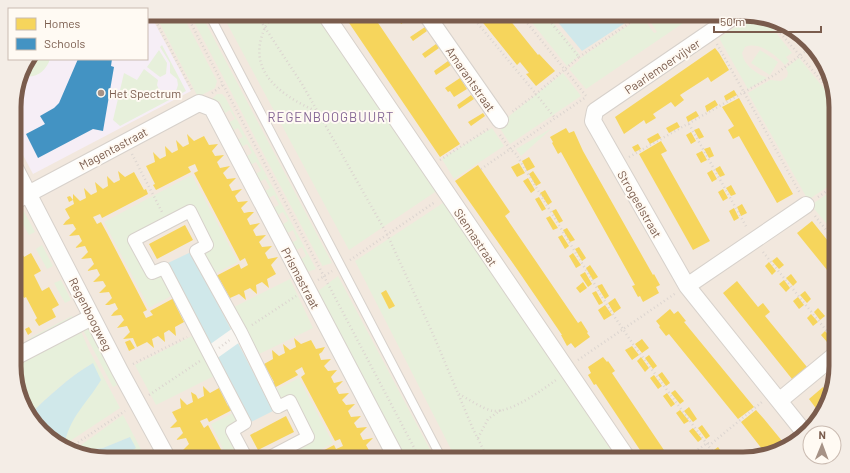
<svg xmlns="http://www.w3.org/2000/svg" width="850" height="473" viewBox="0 0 850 473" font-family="Barlow,sans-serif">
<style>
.residential{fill:#f2e8de}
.education{fill:#f6eef6}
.green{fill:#e7f0db}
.water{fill:#d0e8ea}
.pier{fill:#f9f5f0}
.homes{fill:#f6d55c}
.schools{fill:#4393c3}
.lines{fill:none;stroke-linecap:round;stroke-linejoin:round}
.service-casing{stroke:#d7d1cb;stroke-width:10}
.pedestrian-casing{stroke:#d7d1cb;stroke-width:14}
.minor-casing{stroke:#d7d1cb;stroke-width:18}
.path{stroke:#dcd5d0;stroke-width:2.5;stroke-dasharray:1 3;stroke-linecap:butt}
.service{stroke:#fefefd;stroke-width:8}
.pedestrian{stroke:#fefefd;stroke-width:12}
.minor{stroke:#fefefd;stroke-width:16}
.poi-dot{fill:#a69286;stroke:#fffaf3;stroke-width:1.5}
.labels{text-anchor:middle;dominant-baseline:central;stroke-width:4;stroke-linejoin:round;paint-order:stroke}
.street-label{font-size:12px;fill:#7a5c4d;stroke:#fffaf3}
.poi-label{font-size:12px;fill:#7a5c4d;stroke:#fffaf3;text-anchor:start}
.neighbourhood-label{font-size:13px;letter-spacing:1px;fill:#846695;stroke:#fffaf3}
.rim{fill:none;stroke:#7a5c4d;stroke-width:5}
</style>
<rect width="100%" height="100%" fill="#f9f5f0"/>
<!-- residential -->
<path class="residential" d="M147,14H743L789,26L820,56L836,101V372L824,412L790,446L749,459H107L61,447L30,417L15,378V95L29,59H147Z"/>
<!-- education -->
<path class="education" d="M147,14H150L191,91L33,174L15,140L20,137L15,129V95L24,66L29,59H147Z"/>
<!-- green -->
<path class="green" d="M155,14H182L217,81L215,88L198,97Z
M190,14H201L332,263L322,266V265Z
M222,14H319L438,190L349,250Z
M525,14H546L580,55L567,66Z
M647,14L695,15L586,89L569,69L580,60L579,59L642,16L654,33L657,32L646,15Z
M751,16L766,20L792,53L786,57L789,61L785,65C776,55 759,41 745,47L742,53C744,66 756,73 767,78L748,89L719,38Z
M162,45L186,91L120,126L113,120L124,73L137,80L144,69L158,80L157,85L160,92C166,95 171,95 176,91L178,85L177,79L170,73V63L160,47Z
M159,50L167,63L166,74L160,77L147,67Z
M760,50L778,62L770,75L751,63Z
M799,58L836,103V181L808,200L748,93L770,80L781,81L787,77L788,73L786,68Z
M29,59H50C46,72 34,80 21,75L24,66Z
M563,73L581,96L510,144L498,125Z
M217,94H222L225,97L316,269L304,273L298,261L306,256L302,247L293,252L289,244L297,240L293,230L284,235L280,226L288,221L283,212L274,217L271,209L279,205L274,195L265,200L262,193L270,188L265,179L257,183L253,175L261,171L256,162L248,166L244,158L252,153L247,144L239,148L235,141L243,137L238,128L230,132L226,124L235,119L230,110L225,113L219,101L215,104L211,100Z
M492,128L504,146L454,179L442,159Z
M552,128L521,156L516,149Z
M192,175L238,262L214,274L202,252L190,206L130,237L161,273L173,295L149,308L104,222Z
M836,188V235L811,205Z
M446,201L617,459H456L355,261Z
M20,204L35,232L29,235L20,219L15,221V205Z
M42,245L53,266L47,269L36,249Z
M338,276L435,459H404L318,291Z
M290,279L313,328L257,355L232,308Z
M61,280L71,300L65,303L54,283Z
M72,316L74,321L30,344L28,339Z
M90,327L119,379L115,381L117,385L113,387L82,328Z
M80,329L89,350L120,408L64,445L68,429L80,408L93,363C69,377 49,396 29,415L15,378V364Z
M192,336L214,376L156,405L135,365Z
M299,378L333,443L303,459H265L308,437L291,401L278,407L271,392Z
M239,410L245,423L232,431L247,459H228L211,424Z
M123,415L146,459H117L126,454L130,437L103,448L77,451L74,450Z"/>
<!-- water -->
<path class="water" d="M551,14H639L582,51Z
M191,252L273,411L251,422L168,263Z
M93,363L101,380C86,405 69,417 64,447H61L30,417L29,415C49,396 69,377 93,363Z
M130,437L136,448L117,459H107L77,451L103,448Z"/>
<!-- pier -->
<path class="pier" d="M233,328L240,342L216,359L209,345Z"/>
<!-- homes -->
<path class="homes" d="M343,14H372L460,144L440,157Z
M407,14H416L401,24L399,20Z
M476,14H505L538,55L539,54L555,71L536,86L526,74L529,73L520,62L517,65Z
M425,27L427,31L413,41L410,37Z
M805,41L809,45L805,49L801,44Z
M436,44L439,48L425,58L422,54Z
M812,47L820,56L828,78L807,52Z
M715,48L719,53L729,70L720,76L717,72L720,76L711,82L708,77L680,95L684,100L675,107L671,102L653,114L656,118L646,124L644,120L624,134L615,117Z
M448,61L451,65L436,75L434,71Z
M460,78L467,89L454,97L450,91L448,92L445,88Z
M734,90L737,95L726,101L724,96Z
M471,95L474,99L459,109L457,105Z
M739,98L793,194L777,203L739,136L733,139L728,130L734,126L722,107Z
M715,100L718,105L707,112L705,106Z
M696,111L699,116L688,122L686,117Z
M483,113L485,116L471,126L468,122Z
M677,122L680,127L669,133L666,128Z
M566,128L569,133L574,131L583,151L653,275L654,274L660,285L656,287L659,293L643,302L640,296L638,297L632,286L635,285L561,152L558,154L552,143L553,142L550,137Z
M699,128L704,137L699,139L694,130Z
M691,132L696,141L691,144L686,135Z
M658,133L661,138L650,144L647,139Z
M187,134L194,141L204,136L209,145L218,144L212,151L215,156L224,155L217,162L220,168L230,166L223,173L227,179L236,178L229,185L232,191L242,189L235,196L238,202L248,201L241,208L244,213L249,212H254L247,219L250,225L260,223L253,230L256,236L266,235L259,242L262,247L272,246L265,253L268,259L278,257L271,265L276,274L267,279L269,288L262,282L256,285L257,294L250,288L244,291L246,300L239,294L230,298L220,280L218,281L216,276L239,264L241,269L248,265L245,258L240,261L216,215L194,173L198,171L195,164L188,167L191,172L156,190L153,185L155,184L146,166L155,162L153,152L160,159L166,156L165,146L172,153L178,150L176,140L183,147L189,144Z
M661,141L667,151L661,154L710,241L693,250L639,154Z
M638,144L641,149L635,152L632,147Z
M710,147L714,156L709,158L704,149Z
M702,151L707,160L701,163L696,154Z
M529,157L535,167L527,171L522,161Z
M519,163L525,173L517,177L511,167Z
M478,165L510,212L505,216L578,323L581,321L588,332L587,333L590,337L575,348L571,343L567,346L561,335H562L519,272L455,181Z
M720,166L725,175L720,177L715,169Z
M712,170L717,179L712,182L707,173Z
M118,171L125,177L134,172L144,190L146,189L148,194L102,218L100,214L93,217L97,224L101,222L107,233L147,310L143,312L146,318L153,315L150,311L174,298L177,303L175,304L184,322L175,327L176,336L169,330L164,333L165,342L158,336L152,339L154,348L147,342L137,347L133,338L123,339L130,332L127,326L117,328L124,320L121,315L111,316L114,312L118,309L115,303L109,305H105L112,298L109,292L99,293L106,286L103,281L93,282L100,275L97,269L87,271L94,264L91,258L81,259L88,252L85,246L75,248L82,241L79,235L69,236L76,229L73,224L63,225L66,221L70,218L65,209L74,204L73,200L69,202L67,197L70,196L73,200V194L80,201L86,198L84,188L91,195L97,192L95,182L103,189L108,186L107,176L114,183L120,180Z
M533,171L541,183L536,186L529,174Z
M528,178L535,190L531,193L523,181Z
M731,185L736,194L731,196L726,188Z
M723,189L728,198L723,201L718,192Z
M545,190L552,202L548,205L540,193Z
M539,197L546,209L542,211L535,199Z
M742,204L747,213L741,216L737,207Z
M734,208L739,218L734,221L729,211Z
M556,209L563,221L559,223L552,211Z
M550,216L558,228L553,230L546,218Z
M812,221L836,251V281L797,233Z
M16,225L23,237L16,241L24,257L31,253L41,271L34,275L42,291L49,287L59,305L52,309L56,317L39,326L35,320L37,318L26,297L24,298L17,286L19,284L15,276V226Z
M185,225L193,240L157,259L149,244Z
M567,228L575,240L570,242L563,230Z
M562,235L569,246L565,249L558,237Z
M579,247L586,258L582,261L575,249Z
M573,253L581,265L576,268L569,256Z
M777,257L784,265L779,269L772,261Z
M769,262L776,271L772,275L765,266Z
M590,265L598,277L593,280L586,268Z
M585,272L592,284L588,287L580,275Z
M791,274L797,282L793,286L786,278Z
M784,280L790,288L786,292L779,284Z
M737,281L758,307L763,303L770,312L765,316L807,367L792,379L723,293Z
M583,282L587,288L580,293L576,288Z
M602,284L609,296L605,299L597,286Z
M386,290L395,306L389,309L381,293Z
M596,291L603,303L599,305L592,293Z
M805,291L811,299L807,303L800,295Z
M798,297L804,305L799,309L793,301Z
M615,298L621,308L614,313L608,303Z
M605,305L612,315L604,320L598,310Z
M818,308L825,316L820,320L814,312Z
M670,309L674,314L678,311L686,321L684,322L754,407L738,419L669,334L666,336L659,327L660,326L656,321Z
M811,314L818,322L813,326L807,318Z
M832,325L836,330V335L834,337L828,329Z
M29,327L32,332L28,335L25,329Z
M825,331L832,339L827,342L821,335Z
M294,338L301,344L311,340L316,349L325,347L322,352L319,354L321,360L331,359L324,366L328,371L337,370L331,377L334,383L343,381L336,388L339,394L349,393L342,400L346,405L355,404L348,411L351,417L361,416L354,423L357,428L367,427L360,434L363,440L373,438L366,445L371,454L363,459H307L334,445L336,449L343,446L340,439L335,441L319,411L301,377L305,374L302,367L295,371L298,375L274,388L272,383L274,382L264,364L273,359L272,350L279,356L285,353L283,344L290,350L296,347Z
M642,339L649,348L642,353L635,344Z
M130,340L135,348L129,351L125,342Z
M632,346L639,355L632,360L625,350Z
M649,355L657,366L653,369L645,358Z
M603,357L607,362L608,361L615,371L612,373L670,459H646L596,384L594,385L588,375L591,373L588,367Z
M641,357L649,368L645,372L637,361Z
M662,372L670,383L666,386L658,375Z
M654,375L662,386L658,389L650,378Z
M203,386L210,393L219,388L228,406L230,405L232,410L209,422L207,418L200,421L204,428L208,425L226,459H191L195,456L192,450L182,451L189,444L186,438L176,440L183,433L180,427L170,428L177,421L172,412L181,408L180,398L187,405L193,402L191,392L196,395L198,399L204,396Z
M823,387L829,394L824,412L821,415L809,399Z
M675,390L684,401L680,404L671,393Z
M667,393L675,404L671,407L663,396Z
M689,407L697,419L693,422L684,411Z
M680,410L689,421L684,424L676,413Z
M756,410L764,419L787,447L766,454L741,422Z
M286,416L294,432L258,450L250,435Z
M702,425L710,436L706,439L698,428Z
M693,428L702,439L698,442L689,431Z
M718,447L726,458L725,459H721L714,450Z
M710,450L714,455L717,459H710L706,453Z"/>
<!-- schools -->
<path class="schools" d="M78,59H112L111,66L114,67L103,131L93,129L38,158L26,134L45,124L40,116L54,108L59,103Z"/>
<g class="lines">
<defs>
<path id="service" d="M209,14L442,459"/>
<path id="pedestrian" d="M247,459L232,431L245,423L164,268L152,273L134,240L190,211L207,245L196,251L241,332L278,407L290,401L308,437L266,459"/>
<path id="minor" d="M325,14L628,459
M426,14L500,120
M737,14L595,111L593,121L687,286L804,432
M15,168L120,371L168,459
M15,201L199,103L212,108L397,459
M687,286L806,205
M15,357L92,317
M779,401L836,354"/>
</defs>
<!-- service casing -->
<use href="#service" class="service-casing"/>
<!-- pedestrian casing -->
<use href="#pedestrian" class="pedestrian-casing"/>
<!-- minor casing -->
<use href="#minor" class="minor-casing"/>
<!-- path -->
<path class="path" d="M152,14L192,90
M186,14L420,459
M256,14L302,84L387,234L433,334L473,429L488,459
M277,14C267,21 264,28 261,39C251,77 288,99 318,112
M470,14L536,94L512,112
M520,14L587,97
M544,14L579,57L536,94L555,118
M770,21L833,94
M717,44L800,193
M579,57L643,14
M212,93L223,85
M689,124L747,228
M500,135L510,149L516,154L612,313L633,344L718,459
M132,154L162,212
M629,157L776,74L811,47
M440,160L488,129
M481,169L586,97
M818,197L836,185
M815,216L836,242
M763,252L834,340
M350,260L435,202
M318,280L332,271
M252,325L296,296
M219,348L231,339
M578,360L676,293
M133,364L187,337
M459,394C468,399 483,409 493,411C511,413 542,390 556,380
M149,395L200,361
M478,438L488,419L501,410
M68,449L125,411
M685,459L707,443L711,444L762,402"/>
<!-- service -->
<use href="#service" class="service"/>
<!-- pedestrian -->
<use href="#pedestrian" class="pedestrian"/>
<!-- minor -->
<use href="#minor" class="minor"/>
</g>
<!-- markers -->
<circle class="poi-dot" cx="101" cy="93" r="4"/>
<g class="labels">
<!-- street labels -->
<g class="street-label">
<text transform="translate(662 66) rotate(-34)">Paarlemoervijver</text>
<text transform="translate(471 79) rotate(55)">Amarantstraat</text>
<text transform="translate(113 148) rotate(-28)">Magentastraat</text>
<text transform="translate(640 204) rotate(60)">Strogeelstraat</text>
<text transform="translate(476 237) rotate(56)">Siennastraat</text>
<text transform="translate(301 278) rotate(62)">Prismastraat</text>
<text transform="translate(91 314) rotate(63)">Regenboogweg</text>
</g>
<!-- poi labels -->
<g class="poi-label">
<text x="109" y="93">Het Spectrum</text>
</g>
<!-- neighbourhood labels -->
<g class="neighbourhood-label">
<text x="331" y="117">REGENBOOGBUURT</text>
</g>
</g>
<!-- crop -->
<path d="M0 0H850V473H0ZM107 21H743A86 86 0 0 1 829 107V366A86 86 0 0 1 743 452H107A86 86 0 0 1 21 366V107A86 86 0 0 1 107 21Z" fill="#f4ede6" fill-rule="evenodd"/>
<path class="rim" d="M107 21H743A86 86 0 0 1 829 107V366A86 86 0 0 1 743 452H107A86 86 0 0 1 21 366V107A86 86 0 0 1 107 21Z"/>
<!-- legend -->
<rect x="8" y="8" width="140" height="52" fill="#fffaf3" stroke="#cabbb1"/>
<rect x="16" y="18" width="20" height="12" fill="#f6d55c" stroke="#cabbb1"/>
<text x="44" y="28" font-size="12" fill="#7a5c4d">Homes</text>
<rect x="16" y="38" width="20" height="12" fill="#4393c3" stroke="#cabbb1"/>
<text x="44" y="48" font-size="12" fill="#7a5c4d">Schools</text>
<!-- north arrow -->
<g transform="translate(822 445) rotate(1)"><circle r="19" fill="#fffaf3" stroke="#cabbb1"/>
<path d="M0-3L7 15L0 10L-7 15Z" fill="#a69286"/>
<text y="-6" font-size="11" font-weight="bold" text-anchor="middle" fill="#7a5c4d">N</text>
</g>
<!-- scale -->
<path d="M714 26v6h107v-6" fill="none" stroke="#7a5c4d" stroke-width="2"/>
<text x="720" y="26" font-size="12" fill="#7a5c4d" stroke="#fffaf3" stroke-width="3" paint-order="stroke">50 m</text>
</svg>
